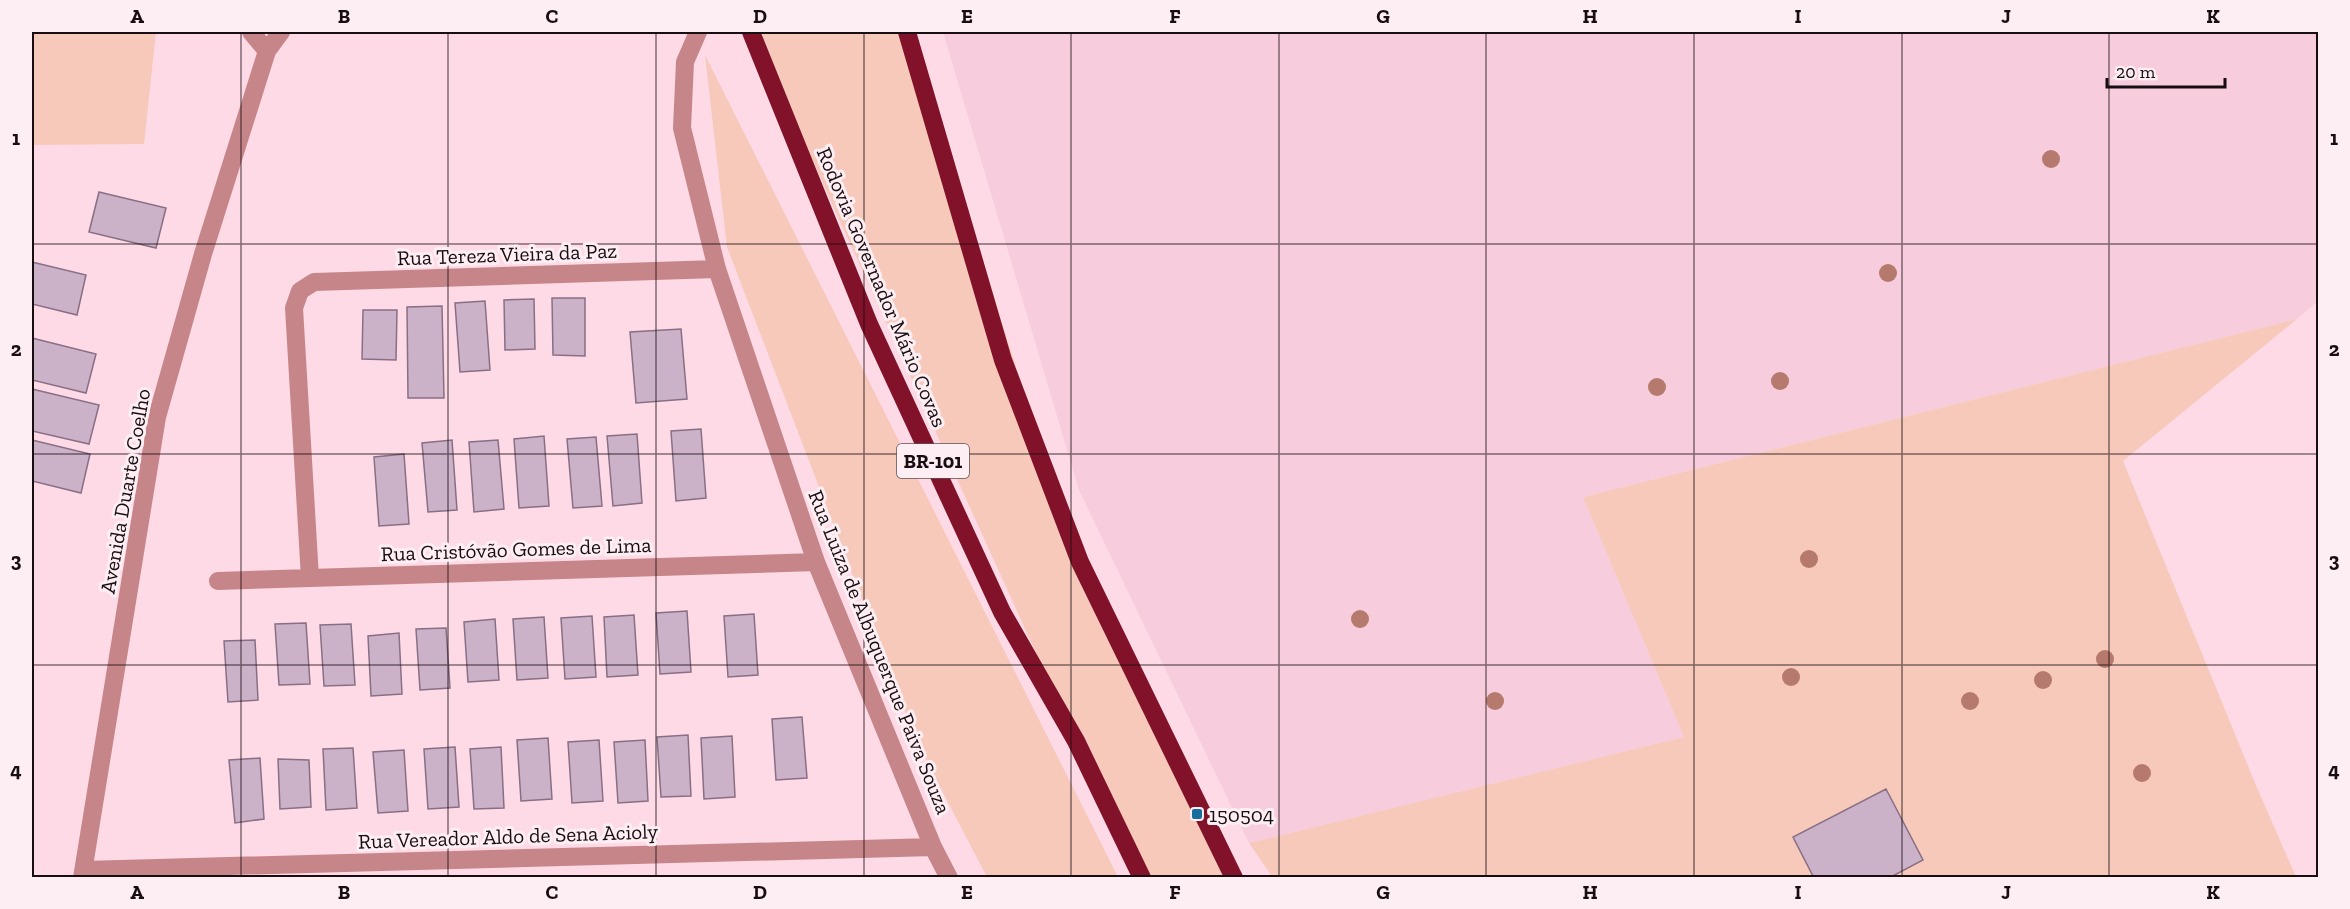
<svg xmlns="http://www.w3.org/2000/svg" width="2350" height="909" viewBox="0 0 2350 909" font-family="'Zilla Slab',serif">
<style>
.built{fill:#f7ccdc}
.green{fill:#f6c9ba}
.building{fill:#ccb2c8;stroke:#886f84;stroke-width:1.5}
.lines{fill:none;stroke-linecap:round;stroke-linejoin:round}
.street{stroke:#c68588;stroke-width:18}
.highway{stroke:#811229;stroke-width:18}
.tree{fill:#b5796d}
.grid{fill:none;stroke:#180d11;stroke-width:1.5;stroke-opacity:0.55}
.poi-dot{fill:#186d9d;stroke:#fdeef3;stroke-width:2}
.labels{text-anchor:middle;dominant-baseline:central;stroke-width:6;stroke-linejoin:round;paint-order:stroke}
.shield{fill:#fdeef3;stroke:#5d5055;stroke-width:1.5}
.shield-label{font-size:20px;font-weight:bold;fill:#180d11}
.street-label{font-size:21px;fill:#180d11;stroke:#fdeef3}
.poi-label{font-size:21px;fill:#180d11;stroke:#fdeef3;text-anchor:start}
.neatline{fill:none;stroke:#180d11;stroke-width:2}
.grid-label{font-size:20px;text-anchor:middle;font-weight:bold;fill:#180d11}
</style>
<rect width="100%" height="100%" fill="#fedae7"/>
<!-- built -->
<path class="built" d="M943,32H2318V301L2297,319L1583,497L1684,737L1249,843L1079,490Z"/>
<!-- green -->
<path class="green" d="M32,32H156L144,144L32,145Z
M754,32H908L1073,543L1243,877H1151L1076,741Z
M705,55L1118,877H987L918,745L727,247Z
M2297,319L2123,461L2255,783L2296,877L1273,878L1249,843L1684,737L1583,497Z"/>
<!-- building -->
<path class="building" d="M99,192L166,208L156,248L89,232Z
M32,262L86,275L77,315L32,304Z
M552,298H585V356L553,355Z
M534,299L535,349L505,350L504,300Z
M485,301L490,370L460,372L455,303Z
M442,306L444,398H408L407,307Z
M363,310H397L396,360L362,359Z
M681,329L687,399L636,403L630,332Z
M32,338L96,354L86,393L32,380Z
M32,389L99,405L89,444L32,431Z
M701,429L706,498L676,501L671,431Z
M637,434L642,503L613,506L607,436Z
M544,436L549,506L519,508L514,439Z
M596,437L602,506L573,508L567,439Z
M32,440L90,454L81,493L32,481Z
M452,440L457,510L428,512L422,443Z
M498,440L504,509L474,512L469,442Z
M404,454L409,524L379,526L374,457Z
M687,611L691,672L660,674L656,613Z
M754,614L758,675L728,677L724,616Z
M634,615L638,675L607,677L604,617Z
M592,616L596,677L565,679L561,618Z
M544,617L548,678L517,680L513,619Z
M495,619L499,680L468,682L464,622Z
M306,623L310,684L279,685L275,624Z
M351,624L355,685L324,686L320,625Z
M446,628L450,688L420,690L416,629Z
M399,633L402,694L371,696L368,636Z
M255,640L258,700L228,702L224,641Z
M802,717L807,778L776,780L772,719Z
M688,735L691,796L661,797L657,737Z
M732,736L735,797L704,799L701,738Z
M548,738L552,799L521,801L517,740Z
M599,740L603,801L572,803L568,742Z
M645,740L648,801L618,803L614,742Z
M455,747L459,807L428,809L424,749Z
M501,747L504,808L474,809L470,749Z
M353,748L357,808L326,810L323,749Z
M404,750L408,811L378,813L373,752Z
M260,758L264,819L235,823L229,760Z
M278,759L309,760L311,807L280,809Z
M1886,789L1923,860L1889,878H1814L1793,837Z"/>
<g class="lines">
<!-- street -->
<path class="street" d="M251,32L267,51
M698,32L685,62L682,128L717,269L816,562L933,847L949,878
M310,578L294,308L300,291L314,282L717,269
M218,581L816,562
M84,870L933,847
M82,878L157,417L203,254L267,51L281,32"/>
<!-- highway -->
<path class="highway" d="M751,32L869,324L1002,612L1076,741L1142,878
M907,32L1003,360L1080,562L1234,878"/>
</g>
<!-- trees -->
<g class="tree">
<circle cx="2051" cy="159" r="9"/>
<circle cx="1888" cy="273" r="9"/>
<circle cx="1780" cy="381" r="9"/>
<circle cx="1657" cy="387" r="9"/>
<circle cx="1809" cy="559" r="9"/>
<circle cx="1360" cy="619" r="9"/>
<circle cx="2105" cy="659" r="9"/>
<circle cx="1791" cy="677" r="9"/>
<circle cx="2043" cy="680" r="9"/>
<circle cx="1495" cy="701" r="9"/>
<circle cx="1970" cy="701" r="9"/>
<circle cx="2142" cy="773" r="9"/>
</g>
<!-- grid -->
<path class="grid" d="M241,32V878M448,32V878M656,32V878M864,32V878M1071,32V878M1279,32V878M1486,32V878M1694,32V878M1902,32V878M2109,32V878M32,244H2318M32,454H2318M32,665H2318"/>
<!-- markers -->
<rect class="poi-dot" x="1191" y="808" width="12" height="12" rx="3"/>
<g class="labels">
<!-- shield labels -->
<rect class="shield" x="897" y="444" width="72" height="34" rx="4.5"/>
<g class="shield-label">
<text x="933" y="461">BR-101</text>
</g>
<!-- street labels -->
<g class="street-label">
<text transform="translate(507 254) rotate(-2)">Rua Tereza Vieira da Paz</text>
<text transform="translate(882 287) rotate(67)">Rodovia Governador Mário Covas</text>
<text transform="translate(125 491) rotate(-80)">Avenida Duarte Coelho</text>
<text transform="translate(516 549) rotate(-2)">Rua Cristóvão Gomes de Lima</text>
<text transform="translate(880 652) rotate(68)">Rua Luiza de Albuquerque Paiva Souza</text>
<text transform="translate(508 836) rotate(-2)">Rua Vereador Aldo de Sena Acioly</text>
</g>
<!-- poi labels -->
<g class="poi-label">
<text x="1209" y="814">150504</text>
</g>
</g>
<!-- border -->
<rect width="2350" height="909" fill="none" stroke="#fdeef3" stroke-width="66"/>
<!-- scale -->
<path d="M2107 78v9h118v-9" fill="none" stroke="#180d11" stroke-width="3"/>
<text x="2116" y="78" font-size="18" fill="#180d11" stroke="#fdeef3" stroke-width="4.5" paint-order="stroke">20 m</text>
<rect x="33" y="33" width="2284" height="843" class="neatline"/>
<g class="grid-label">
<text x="137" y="23">A</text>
<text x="344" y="23">B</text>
<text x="552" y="23">C</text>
<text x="760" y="23">D</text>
<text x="967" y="23">E</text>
<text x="1175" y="23">F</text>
<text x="1383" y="23">G</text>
<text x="1590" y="23">H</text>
<text x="1798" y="23">I</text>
<text x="2006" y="23">J</text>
<text x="2213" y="23">K</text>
<text x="16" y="145">1</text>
<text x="2334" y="145">1</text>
<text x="16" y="356">2</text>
<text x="2334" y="356">2</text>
<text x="16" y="567">3</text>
<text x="2334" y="567">3</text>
<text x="16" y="777">4</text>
<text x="2334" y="777">4</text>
<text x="137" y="899">A</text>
<text x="344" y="899">B</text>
<text x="552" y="899">C</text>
<text x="760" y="899">D</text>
<text x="967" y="899">E</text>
<text x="1175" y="899">F</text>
<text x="1383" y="899">G</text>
<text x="1590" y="899">H</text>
<text x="1798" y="899">I</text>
<text x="2006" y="899">J</text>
<text x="2213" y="899">K</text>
</g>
</svg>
